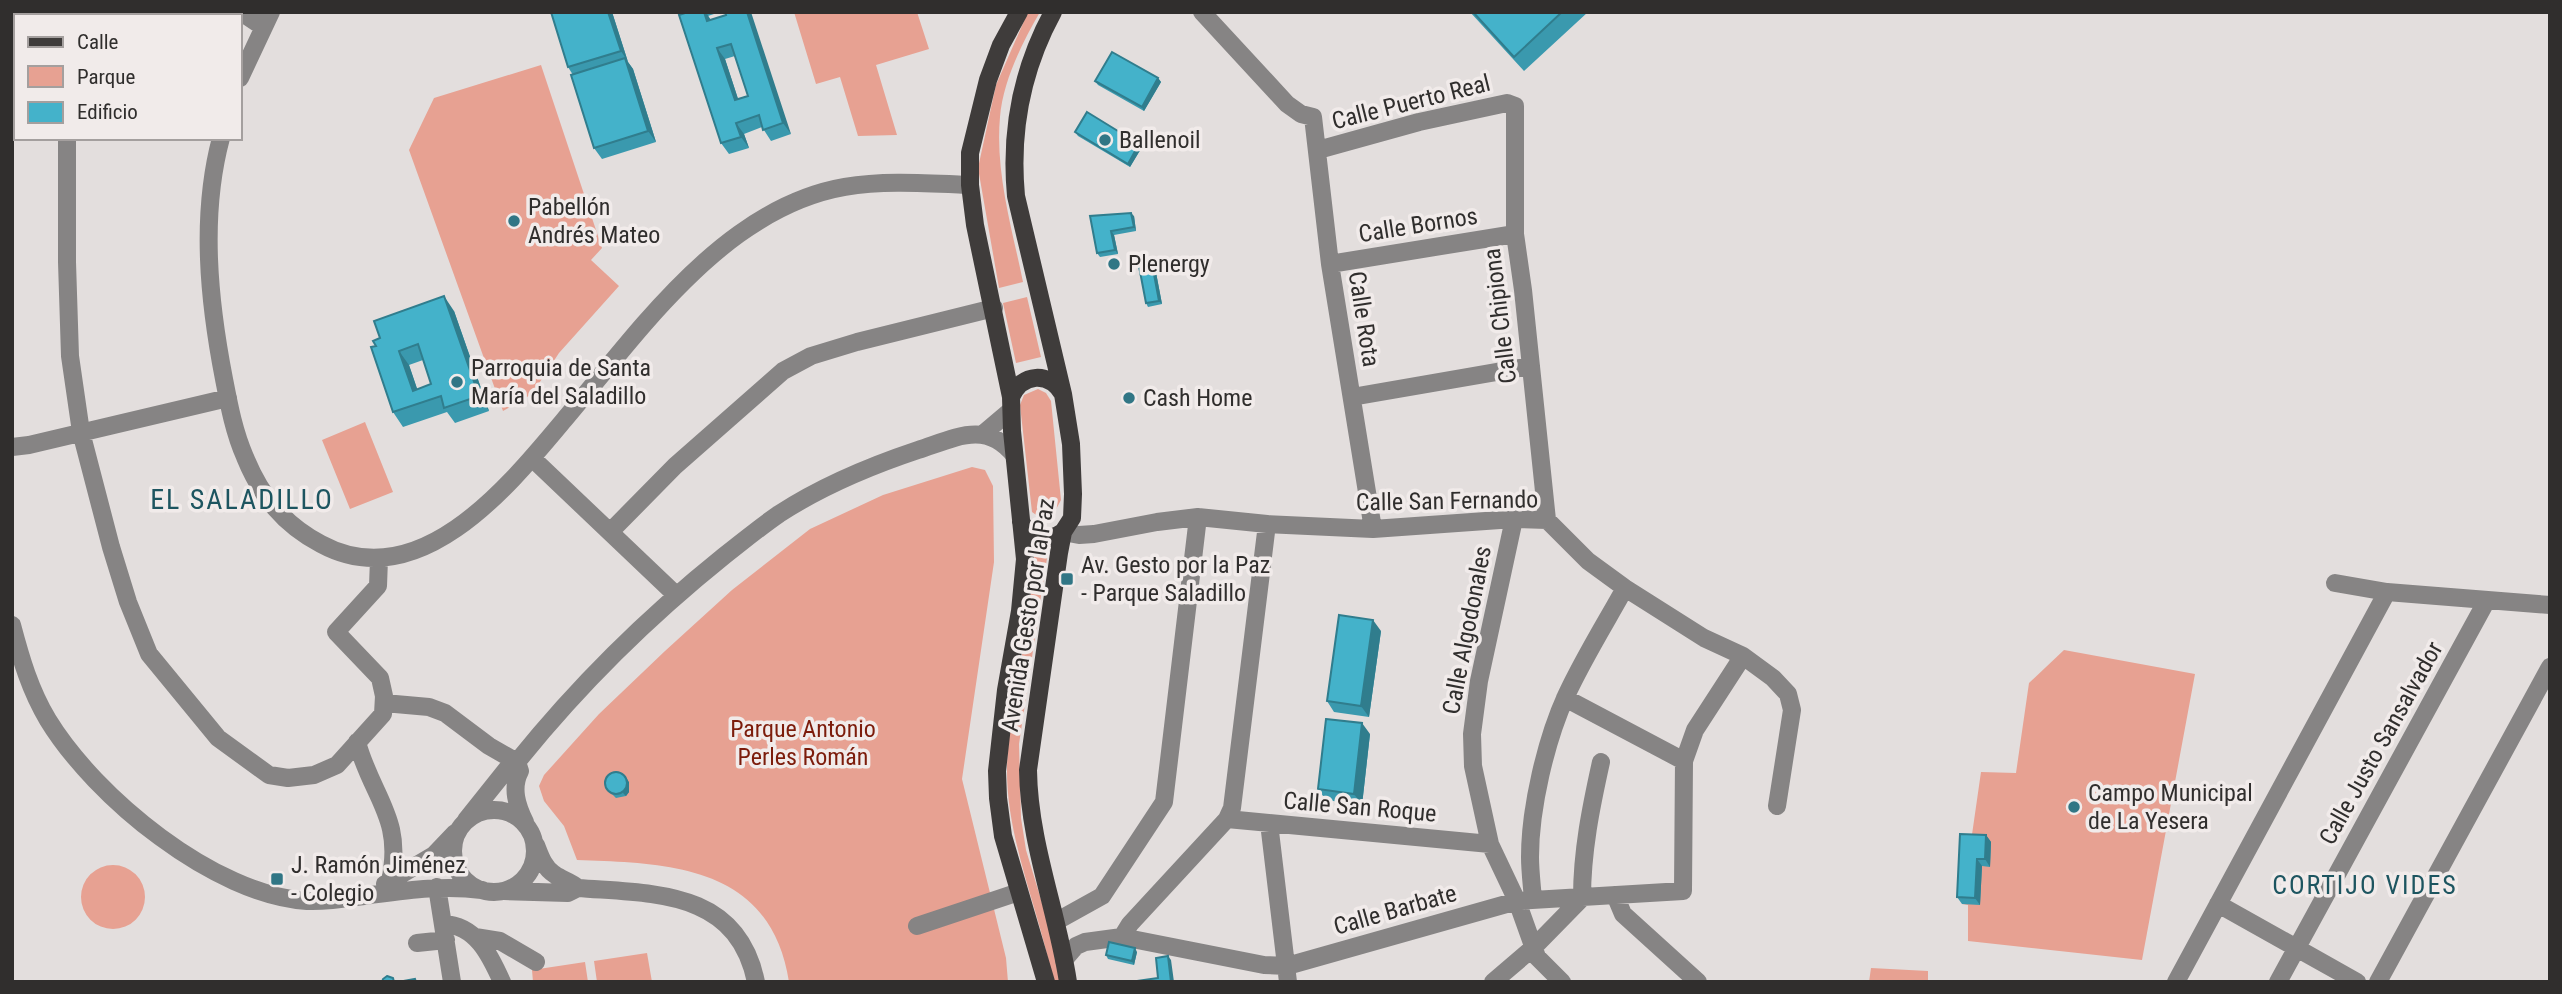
<svg xmlns="http://www.w3.org/2000/svg" width="2562" height="994" viewBox="0 0 2562 994" font-family="'Roboto Condensed',sans-serif">
<style>
.green{fill:#e7a192}
.lines{fill:none;stroke-linecap:round;stroke-linejoin:round}
.minor{stroke:#868484;stroke-width:18}
.major{stroke:#3f3c3b;stroke-width:18}
.wall{fill:#3a99ae;fill-rule:evenodd}
.shaded-wall{fill:#307d8d}
.building{fill:#44b2ca;stroke:#307d8d;stroke-width:2;fill-rule:evenodd}
.poi-dot{fill:#317685;stroke:#f1ebea;stroke-width:2.5}
.labels{text-anchor:middle;dominant-baseline:central;stroke-width:7;stroke-linejoin:round;paint-order:stroke}
.street-label{font-size:24px;fill:#302e2d;stroke:#f1ebea}
.poi-label{font-size:24px;fill:#302e2d;stroke:#f1ebea;text-anchor:start}
.park-label{font-size:24px;fill:#7c1c0b;stroke:#f1ebea}
.neighbourhood-label{font-size:26px;letter-spacing:2px;fill:#1d5560;stroke:#f1ebea}
.quarter-label{font-size:28px;letter-spacing:2px;fill:#1d5560;stroke:#f1ebea}
</style>
<rect width="100%" height="100%" fill="#e3dedd"/>
<!-- green -->
<path class="green" d="M794,12H917L929,49L876,65L897,135L858,136L840,77L816,84Z
M1028,12H1040C1022,43 1003,81 1000,117C995,172 1012,228 1023,282L999,288L978,168L996,85Z
M541,65L602,248L591,260L619,286L559,353L532,394L503,411L409,150L434,98Z
M1027,297L1041,357L1016,363L1003,303Z
M1038,389L1046,393L1051,401L1061,500L1053,515L1042,519L1032,512L1020,405L1024,395Z
M365,422L393,492L350,509L322,440Z
M972,467L985,470L993,486L994,562L962,779L1006,958L1008,982H789C771,866 671,863 577,860L564,826L544,801L539,786L544,775L599,714L665,651L732,590L810,529L883,495Z
M1043,549L1048,552L1040,602L1028,600L1034,553L1038,550Z
M1027,623L1037,624L1019,744L1021,818L1026,850L1052,936L1062,982H1053C1040,910 1006,841 1007,767C1008,723 1021,668 1027,623Z
M2064,650L2195,674L2142,960L1968,941V905L1962,904L1981,772L2016,773L2029,683Z
M81 897a32 32 0 1 1 64 0a32 32 0 1 1-64 0Z
M647,953L652,982H597L594,961Z
M585,962L588,982H533L532,970Z
M1871,968L1928,971V982H1869Z"/>
<g class="lines">
<!-- minor -->
<path class="minor" d="M241,12L263,27
M1202,12L1287,104L1301,114L1313,117L1330,264L1373,529
M12,16L14,12
M113,16L114,12
M240,78L271,12
M67,138V262L70,356L81,432L111,547L128,602L149,654L218,738L269,775L288,778L314,775L337,765L383,714L384,696L380,678L336,632L378,586L379,559
M221,138C200,216 209,302 224,379C229,405 234,432 245,457C261,496 283,524 321,544C419,597 508,487 564,420C591,388 617,355 644,324C672,292 704,259 739,234C820,176 875,181 970,185
M1318,150L1419,122L1507,103L1515,106V234L1523,290L1547,520
M1330,264L1515,234
M1352,397L1531,366
M984,433L1010,411
M12,447L29,445L228,398
M532,458L676,595
M1514,519L1479,681L1472,734L1473,766L1490,844L1517,901L1537,957L1562,982
M610,532L675,466L783,371L811,356L857,342L994,308
M1063,532L1079,535L1094,534L1157,522L1198,517L1267,524L1373,529L1514,519L1547,520L1588,561L1625,588L1704,638L1743,656L1773,678L1788,694L1792,710L1777,806
M2335,583L2387,592L2550,605
M12,625C21,659 30,690 48,720C95,797 214,895 307,901C330,902 349,898 371,895C409,890 444,885 482,890
M1565,698L1684,761
M384,703L429,707L445,713L489,746L517,762
M357,742C372,797 404,819 390,880
M517,762L520,771C511,788 517,806 525,822
M453 851a41 41 0 1 1 82 0a41 41 0 1 1-82 0Z
M1227,819L1490,844
M466,820L510,765L517,762C578,686 648,617 724,556C742,542 760,527 779,514C822,486 870,466 918,450C955,438 986,420 1014,455
M1269,823L1288,982
M536,845C540,855 544,868 554,874C562,880 570,881 578,888
M385,884L434,855L455,833
M437,887L452,982
M504,891L568,893L578,888C653,894 737,889 756,982
M1615,895L1623,914L1698,982
M1533,900C1532,886 1530,871 1530,857C1530,808 1546,740 1566,696C1583,659 1605,624 1625,588
M2218,904L2357,982
M1057,921L1102,896L1164,802L1198,517
M443,924C476,925 490,955 502,982
M917,926L1019,892
M475,937L500,941L536,962
M1122,937L1130,924L1227,819L1232,808L1267,524
M417,943L446,940
M1064,960L1076,946L1085,942L1122,937L1264,965L1287,966L1517,901L1683,891L1684,761L1695,730L1743,656
M1493,982L1534,947L1582,898C1582,851 1591,807 1601,762
M2176,982L2387,592
M2278,982L2487,600
M2378,982L2550,667"/>
<!-- major -->
<path class="major" d="M1019,12L1001,45L988,80L970,153V185L975,225L1011,397L1012,431L1025,559L1020,611L1006,690L997,771L998,798L1003,836L1046,982
M1053,12C1022,69 1010,132 1016,196L1063,394L1071,444L1073,494L1072,518L1063,532L1059,553L1028,770C1029,843 1057,910 1068,982
M1011,397C1022,373 1049,371 1063,394
M1021,522C1031,539 1047,543 1063,532"/>
</g>
<!-- wall -->
<path class="wall" d="M612,12L628,62L633,69L656,142L602,159L594,148L573,75L568,67Z
M682,12H720L708,16L711,20L726,15L791,134L771,141L762,127L744,134L749,148L729,154L721,143ZM735,56L748,96L738,99L725,59Z
M1470,12H1588L1524,71Z
M1158,78L1161,82L1144,111L1098,85L1095,81Z
M1075,132L1139,144L1142,147L1130,167L1078,136Z
M1090,216H1134L1136,231L1114,235L1118,254L1100,257L1097,253Z
M1154,262L1162,304L1148,307L1146,303Z
M454,311L489,411L455,423L447,412L403,427L393,412L376,346ZM423,360L431,384L417,389L409,365Z
M1381,631L1369,717L1334,712L1327,701Z
M1370,734L1362,805L1326,800L1318,789Z
M629,782V792L626,796L616,798L606,788Z
M1986,835L1991,842L1990,867L1982,866L1980,905L1962,904L1957,897Z
M1137,952L1134,965L1108,959L1106,955Z"/>
<!-- shaded-wall -->
<path class="shaded-wall" d="M608,12H612L628,62L621,51Z
M704,12H706L710,19L715,32L707,21Z
M747,12H751L791,134L783,123Z
M717,48L725,59L742,111L735,100Z
M625,58L633,69L656,142L648,131Z
M1158,78L1161,82L1144,111L1142,107Z
M736,123L744,134L749,148L741,137Z
M1139,144L1142,147L1130,167L1128,164Z
M1131,213L1134,216L1136,231L1134,227Z
M1111,231L1114,235L1118,254L1115,250Z
M1151,258L1154,262L1162,304L1159,301Z
M444,296L454,311L489,411L479,396Z
M399,351L409,365L422,403L413,391Z
M1373,620L1381,631L1369,717L1361,706Z
M1362,723L1370,734L1362,805L1354,794Z
M627,779L629,782V792L626,796L623,793Z
M1986,835L1991,842L1990,867L1985,859Z
M1977,859L1982,866L1980,905L1975,898Z
M1135,948L1137,952L1134,965L1132,961Z
M1168,956L1171,960L1174,982H1171Z"/>
<!-- building -->
<path class="building" d="M551,12H608L621,51L568,67Z
M688,12H704L707,21L726,15L725,12H747L783,123L763,130L759,115L736,123L741,137L721,143L679,15ZM731,44L748,96L735,100L717,48Z
M1473,12H1562L1514,57Z
M1112,52L1158,78L1142,107L1095,81Z
M625,58L648,131L594,148L571,75Z
M1087,112L1139,144L1128,164L1075,132Z
M1131,213L1134,227L1111,231L1115,250L1097,253L1090,216Z
M1151,258L1159,301L1146,303L1138,261Z
M444,296L479,396L444,408L441,396L393,412L371,347L376,346L373,341L380,338L374,321ZM418,344L431,384L413,391L399,351Z
M1339,615L1373,620L1361,706L1327,701Z
M1326,719L1362,723L1354,794L1318,789Z
M605 783a11 11 0 1 1 22 0a11 11 0 1 1-22 0Z
M1960,834L1986,835L1985,859H1977L1975,898L1957,897Z
M1109,942L1135,948L1132,961L1106,955Z
M1168,956L1171,982H1130L1158,978L1156,958Z
M387,976L393,978L394,982H382L383,979Z
M415,979L416,982H398Z"/>
<!-- markers -->
<g class="poi-dot">
<circle cx="1105" cy="140" r="7"/>
<circle cx="514" cy="221" r="7"/>
<circle cx="1114" cy="264" r="7"/>
<circle cx="457" cy="382" r="7"/>
<circle cx="1129" cy="398" r="7"/>
<rect x="1060" y="572" width="14" height="14" rx="3.5"/>
<circle cx="2074" cy="807" r="7"/>
<rect x="270" y="872" width="14" height="14" rx="3.5"/>
</g>
<g class="labels">
<!-- street labels -->
<g class="street-label">
<text transform="translate(1411 102) rotate(-14)">Calle Puerto Real</text>
<text transform="translate(1418 225) rotate(-9)">Calle Bornos</text>
<text transform="translate(1500 316) rotate(-97)">Calle Chipiona</text>
<text transform="translate(1364 319) rotate(81)">Calle Rota</text>
<text transform="translate(1447 501) rotate(-1)">Calle San Fernando</text>
<text transform="translate(1028 615) rotate(-81)">Avenida Gesto por la Paz</text>
<text transform="translate(1467 630) rotate(-79)">Calle Algodonales</text>
<text transform="translate(2381 743) rotate(-61)">Calle Justo Sansalvador</text>
<text transform="translate(1360 807) rotate(5)">Calle San Roque</text>
<text transform="translate(1395 910) rotate(-16)">Calle Barbate</text>
</g>
<!-- poi labels -->
<g class="poi-label">
<text x="1119" y="140">Ballenoil</text>
<text x="528" y="207">Pabellón<tspan x="528" dy="28">Andrés Mateo</tspan></text>
<text x="1128" y="264">Plenergy</text>
<text x="471" y="368">Parroquia de Santa<tspan x="471" dy="28">María del Saladillo</tspan></text>
<text x="1143" y="398">Cash Home</text>
<text x="1081" y="565">Av. Gesto por la Paz<tspan x="1081" dy="28">- Parque Saladillo</tspan></text>
<text x="2088" y="793">Campo Municipal<tspan x="2088" dy="28">de La Yesera</tspan></text>
<text x="291" y="865">J. Ramón Jiménez<tspan x="291" dy="28">- Colegio</tspan></text>
</g>
<!-- park labels -->
<g class="park-label">
<text x="803" y="729">Parque Antonio<tspan x="803" dy="28">Perles Román</tspan></text>
</g>
<!-- neighbourhood labels -->
<g class="neighbourhood-label">
<text x="2365" y="885">CORTIJO VIDES</text>
</g>
<!-- quarter labels -->
<g class="quarter-label">
<text x="242" y="499">EL SALADILLO</text>
</g>
</g>
<!-- border -->
<rect width="2562" height="994" fill="none" stroke="#302e2d" stroke-width="28"/>
<!-- legend -->
<rect x="14" y="14" width="228" height="126" fill="#f1ebea" stroke="#a49f9e" stroke-width="2"/>
<rect x="28" y="37" width="35" height="10" fill="#3f3c3b" stroke="#a49f9e" stroke-width="2"/>
<text x="77" y="49" font-size="21" fill="#302e2d">Calle</text>
<rect x="28" y="66" width="35" height="21" fill="#e7a192" stroke="#a49f9e" stroke-width="2"/>
<text x="77" y="84" font-size="21" fill="#302e2d">Parque</text>
<rect x="28" y="102" width="35" height="21" fill="#44b2ca" stroke="#a49f9e" stroke-width="2"/>
<text x="77" y="119" font-size="21" fill="#302e2d">Edificio</text>
</svg>
